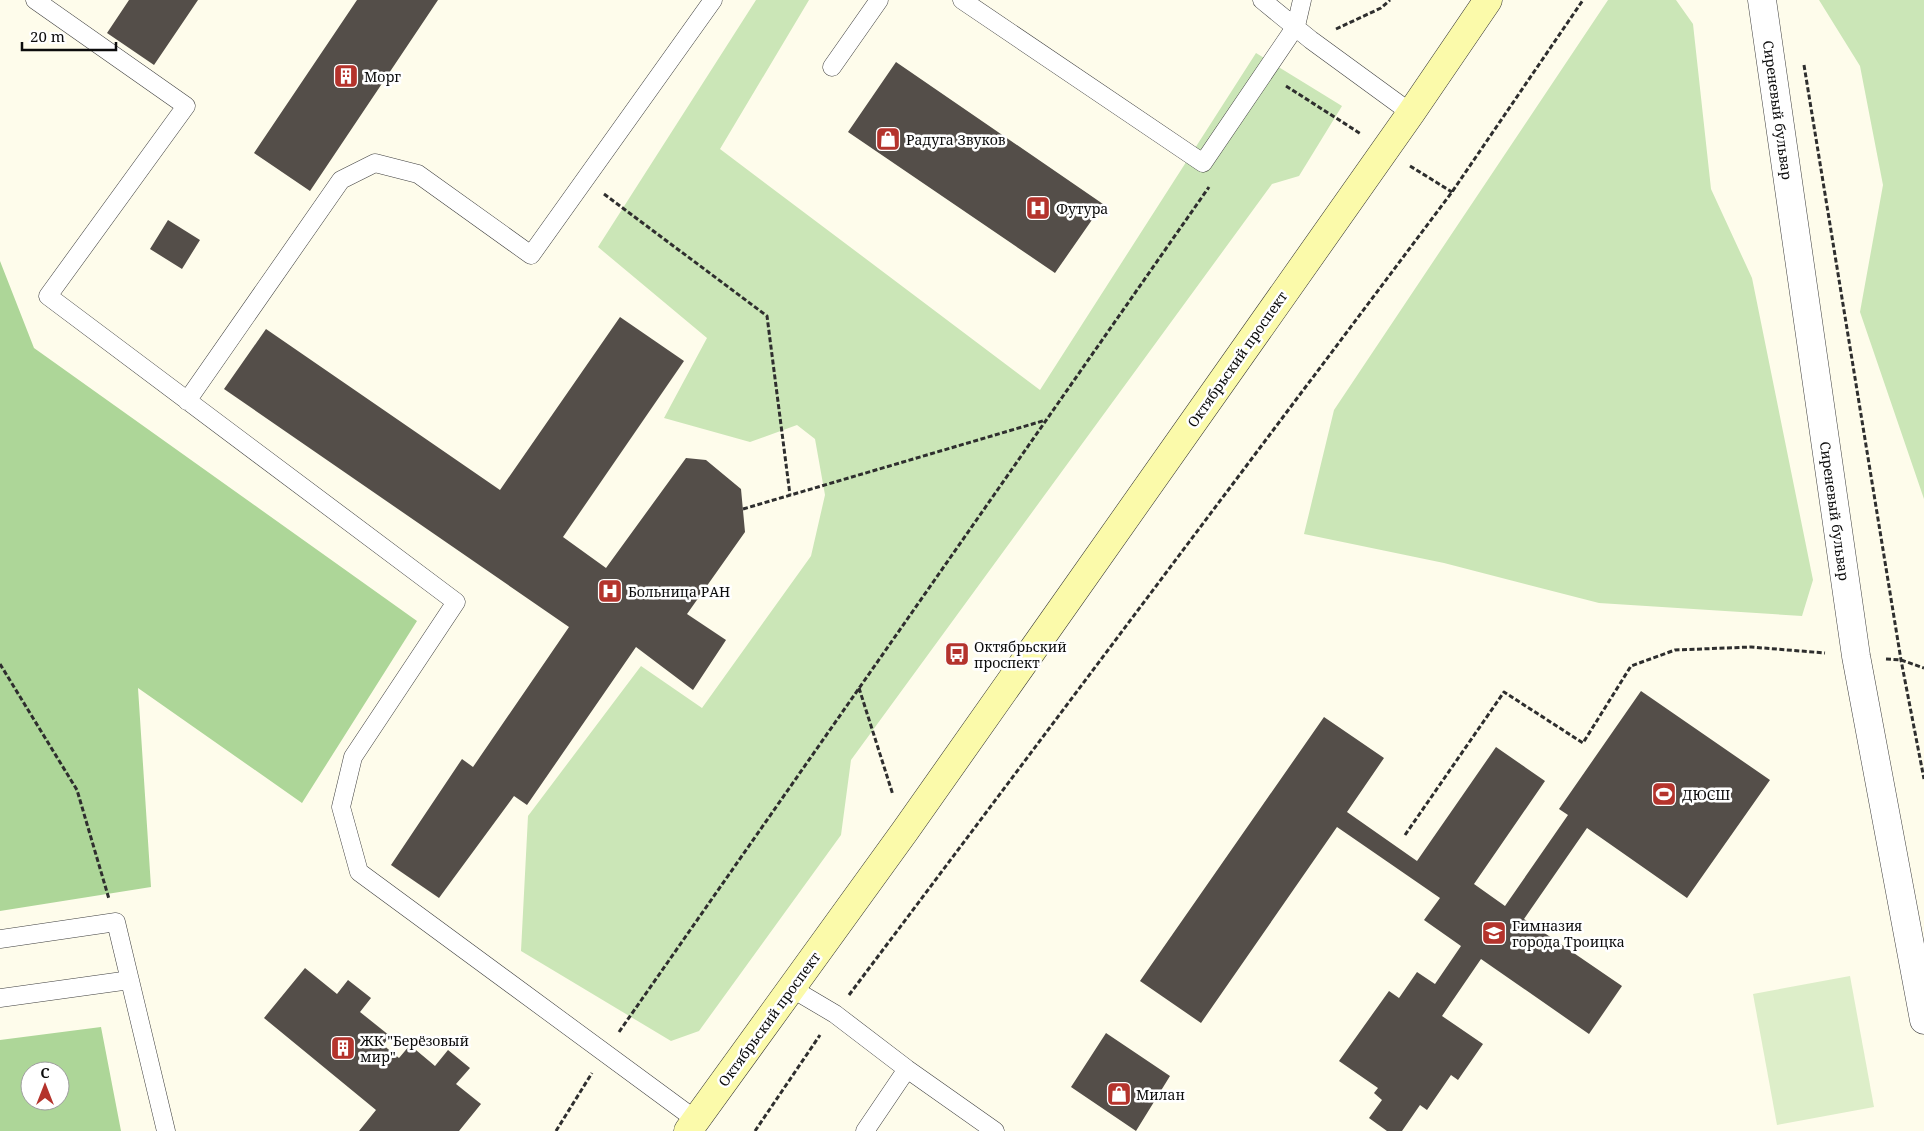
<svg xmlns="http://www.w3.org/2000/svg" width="1924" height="1131" viewBox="0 0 1924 1131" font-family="'Noto Serif',serif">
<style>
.green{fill:#cbe6b7}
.forest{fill:#add698;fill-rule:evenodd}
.pitch{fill:#ddeec9}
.building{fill:#544e49}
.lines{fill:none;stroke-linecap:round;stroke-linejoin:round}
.lane-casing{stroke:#3f3f3f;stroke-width:19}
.street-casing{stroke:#3f3f3f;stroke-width:29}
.secondary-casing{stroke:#2e2e2e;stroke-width:29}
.path{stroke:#2e2e2e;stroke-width:3;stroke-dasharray:5 2.5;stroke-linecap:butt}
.lane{stroke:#fff;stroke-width:18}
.street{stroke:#fff;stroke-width:28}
.secondary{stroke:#fbfaaa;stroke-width:28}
.labels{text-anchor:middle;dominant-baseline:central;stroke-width:5;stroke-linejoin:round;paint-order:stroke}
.poi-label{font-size:14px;fill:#0c0c0c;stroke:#fff;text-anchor:start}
.street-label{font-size:14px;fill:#0c0c0c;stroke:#fff}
</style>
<rect width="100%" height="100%" fill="#fefceb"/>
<!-- green -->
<path class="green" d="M756,0H809L720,149L1040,390L1256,53L1342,106L1299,176L1272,184L851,760L841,835L699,1031L671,1041L521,951L528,816L641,666L702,708L811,556L825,495L815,439L797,425L750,442L664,418L707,338L598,247Z
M1608,0H1676L1693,24L1711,189L1752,278L1813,580L1802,616L1599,603L1444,563L1304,534L1334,410Z
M1819,0H1924V499L1860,312L1883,185L1860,66Z"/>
<!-- forest -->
<path class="forest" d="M0,261L34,348L417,621L302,803L138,688L151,887L0,911Z
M101,1027L121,1131H0V1040ZM30,1071H60V1101H30Z"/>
<!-- pitch -->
<path class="pitch" d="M1850,976L1874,1107L1777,1125L1753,994Z"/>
<!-- building -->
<path class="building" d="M129,0H198L154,65L107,33Z
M357,0H438L310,191L254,153Z
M896,62L1103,204L1055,273L848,132Z
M168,220L200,240L182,269L150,249Z
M620,317L684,361L563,537L606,568L686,458L706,460L741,489L745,532L687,614L726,640L693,690L636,647L527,805L514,796L439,898L391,865L462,759L473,767L569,627L224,389L266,329L500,490Z
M1641,691L1770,780L1687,898L1587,828L1524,919L1622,986L1589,1034L1481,959L1442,1016L1483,1044L1458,1080L1451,1075L1427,1110L1420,1105L1402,1131H1387L1369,1118L1382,1100L1374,1093L1378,1088L1339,1061L1389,991L1399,998L1417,972L1435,984L1461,946L1424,920L1440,898L1337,827L1201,1023L1140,981L1324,717L1384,758L1347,812L1417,861L1496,747L1545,781L1474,884L1505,906L1568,815L1559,809Z
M305,968L337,994L348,980L371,998L360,1012L390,1036L383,1045L399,1058L410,1045L435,1066L448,1050L470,1068L456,1084L481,1104L459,1131H359L376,1110L264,1018Z
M1106,1033L1170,1076L1136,1131L1071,1087Z"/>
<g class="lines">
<defs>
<path id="lane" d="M35,0L186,106L48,296L456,602L353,757L341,807L359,872L696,1120
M962,0L1203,163L1296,26L1302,0
M1262,0L1311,40L1411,113
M832,67L879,0
M187,401L341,180L375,163L418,174L531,255L713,0
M0,939L116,922L166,1131
M791,988L835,1014L907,1069L995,1131
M0,998L130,980
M865,1131L907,1069"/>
<path id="street" d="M1762,0L1856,656L1924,1020"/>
<path id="secondary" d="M688,1131L905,831L1411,113L1488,0"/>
</defs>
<!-- lane casing -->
<use href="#lane" class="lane-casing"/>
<!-- street casing -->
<use href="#street" class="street-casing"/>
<!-- secondary casing -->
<use href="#secondary" class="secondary-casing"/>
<!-- path -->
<path class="path" d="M1336,29L1381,8L1390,0
M1804,65L1901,660L1924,779
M1286,86L1361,134
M1410,166L1452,192
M604,194L767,316L790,495
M743,509L1046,420
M1886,659L1901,660L1924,668
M0,664L77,790L109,899
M859,688L893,795
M1405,835L1504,692L1583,743L1631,666L1675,650L1751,647L1825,653
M849,995L1452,192L1583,0
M619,1032L1209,187
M556,1131L592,1073
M755,1131L820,1035"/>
<!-- lane -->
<use href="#lane" class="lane"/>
<!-- street -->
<use href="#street" class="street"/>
<!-- secondary -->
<use href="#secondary" class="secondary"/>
</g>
<!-- icons -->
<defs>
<symbol id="building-square" viewBox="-11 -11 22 22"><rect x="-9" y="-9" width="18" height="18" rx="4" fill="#b4332c" stroke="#fff"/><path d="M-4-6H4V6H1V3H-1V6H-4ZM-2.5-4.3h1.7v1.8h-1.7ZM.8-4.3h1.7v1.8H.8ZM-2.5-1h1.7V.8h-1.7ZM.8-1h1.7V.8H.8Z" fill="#fff"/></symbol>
<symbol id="shop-square" viewBox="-11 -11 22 22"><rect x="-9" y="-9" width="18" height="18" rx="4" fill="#b4332c" stroke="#fff"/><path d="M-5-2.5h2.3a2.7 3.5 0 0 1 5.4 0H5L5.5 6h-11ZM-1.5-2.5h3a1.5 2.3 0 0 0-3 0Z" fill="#fff"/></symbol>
<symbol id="hospital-square" viewBox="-11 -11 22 22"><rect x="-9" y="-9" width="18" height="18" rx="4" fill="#b4332c" stroke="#fff"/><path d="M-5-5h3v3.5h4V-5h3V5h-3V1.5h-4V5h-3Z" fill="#fff"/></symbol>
<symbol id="bus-square" viewBox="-11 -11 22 22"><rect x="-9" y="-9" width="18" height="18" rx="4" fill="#b4332c" stroke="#fff"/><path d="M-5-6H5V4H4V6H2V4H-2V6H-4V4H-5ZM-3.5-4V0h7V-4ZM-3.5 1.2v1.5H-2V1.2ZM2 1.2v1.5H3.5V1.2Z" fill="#fff"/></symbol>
<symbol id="stadium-square" viewBox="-11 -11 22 22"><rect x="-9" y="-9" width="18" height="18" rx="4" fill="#b4332c" stroke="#fff"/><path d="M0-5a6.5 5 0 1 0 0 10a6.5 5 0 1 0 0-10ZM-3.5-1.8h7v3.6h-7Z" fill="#fff"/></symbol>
<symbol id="school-square" viewBox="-11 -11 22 22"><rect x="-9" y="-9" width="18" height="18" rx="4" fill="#b4332c" stroke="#fff"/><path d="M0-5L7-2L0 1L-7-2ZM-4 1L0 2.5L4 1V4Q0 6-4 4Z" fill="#fff"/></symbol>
</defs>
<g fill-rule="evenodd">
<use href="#building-square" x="332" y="62" width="28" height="28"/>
<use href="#shop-square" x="874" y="125" width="28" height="28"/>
<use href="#hospital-square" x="1024" y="194" width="28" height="28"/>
<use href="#hospital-square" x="596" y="577" width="28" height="28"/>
<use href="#bus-square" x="943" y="640" width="28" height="28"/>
<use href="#stadium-square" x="1650" y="780" width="28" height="28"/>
<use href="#school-square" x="1480" y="919" width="28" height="28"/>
<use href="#building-square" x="329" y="1034" width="28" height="28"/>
<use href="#shop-square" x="1105" y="1080" width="28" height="28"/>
</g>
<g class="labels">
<!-- poi labels -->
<g class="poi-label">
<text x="364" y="76">Морг</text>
<text x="906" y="139">Радуга Звуков</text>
<text x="1056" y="208">Футура</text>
<text x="628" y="591">Больница РАН</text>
<text x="974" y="646">Октябрьский<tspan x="974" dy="16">проспект</tspan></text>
<text x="1682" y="794">ДЮСШ</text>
<text x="1512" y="925">Гимназия<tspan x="1512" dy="16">города Троицка</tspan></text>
<text x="360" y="1040">ЖК "Берёзовый<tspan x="360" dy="16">мир"</tspan></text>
<text x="1136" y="1094">Милан</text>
</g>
<!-- street labels -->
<g class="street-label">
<text transform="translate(1778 110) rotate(82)">Сиреневый бульвар</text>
<text transform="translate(1237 359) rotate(-55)">Октябрьский проспект</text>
<text transform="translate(1835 511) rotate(82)">Сиреневый бульвар</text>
<text transform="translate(769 1019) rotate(-54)">Октябрьский проспект</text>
</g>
</g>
<!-- north arrow -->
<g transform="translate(45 1086)"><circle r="24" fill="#ffffff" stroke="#9e9e9e"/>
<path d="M0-4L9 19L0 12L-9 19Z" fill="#b4332c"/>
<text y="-8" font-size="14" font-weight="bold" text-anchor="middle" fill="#0c0c0c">С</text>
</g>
<!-- scale -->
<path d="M22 42v8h94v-8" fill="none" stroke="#0c0c0c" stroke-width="2.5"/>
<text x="30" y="42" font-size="15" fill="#0c0c0c" stroke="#ffffff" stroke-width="4" paint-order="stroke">20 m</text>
</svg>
